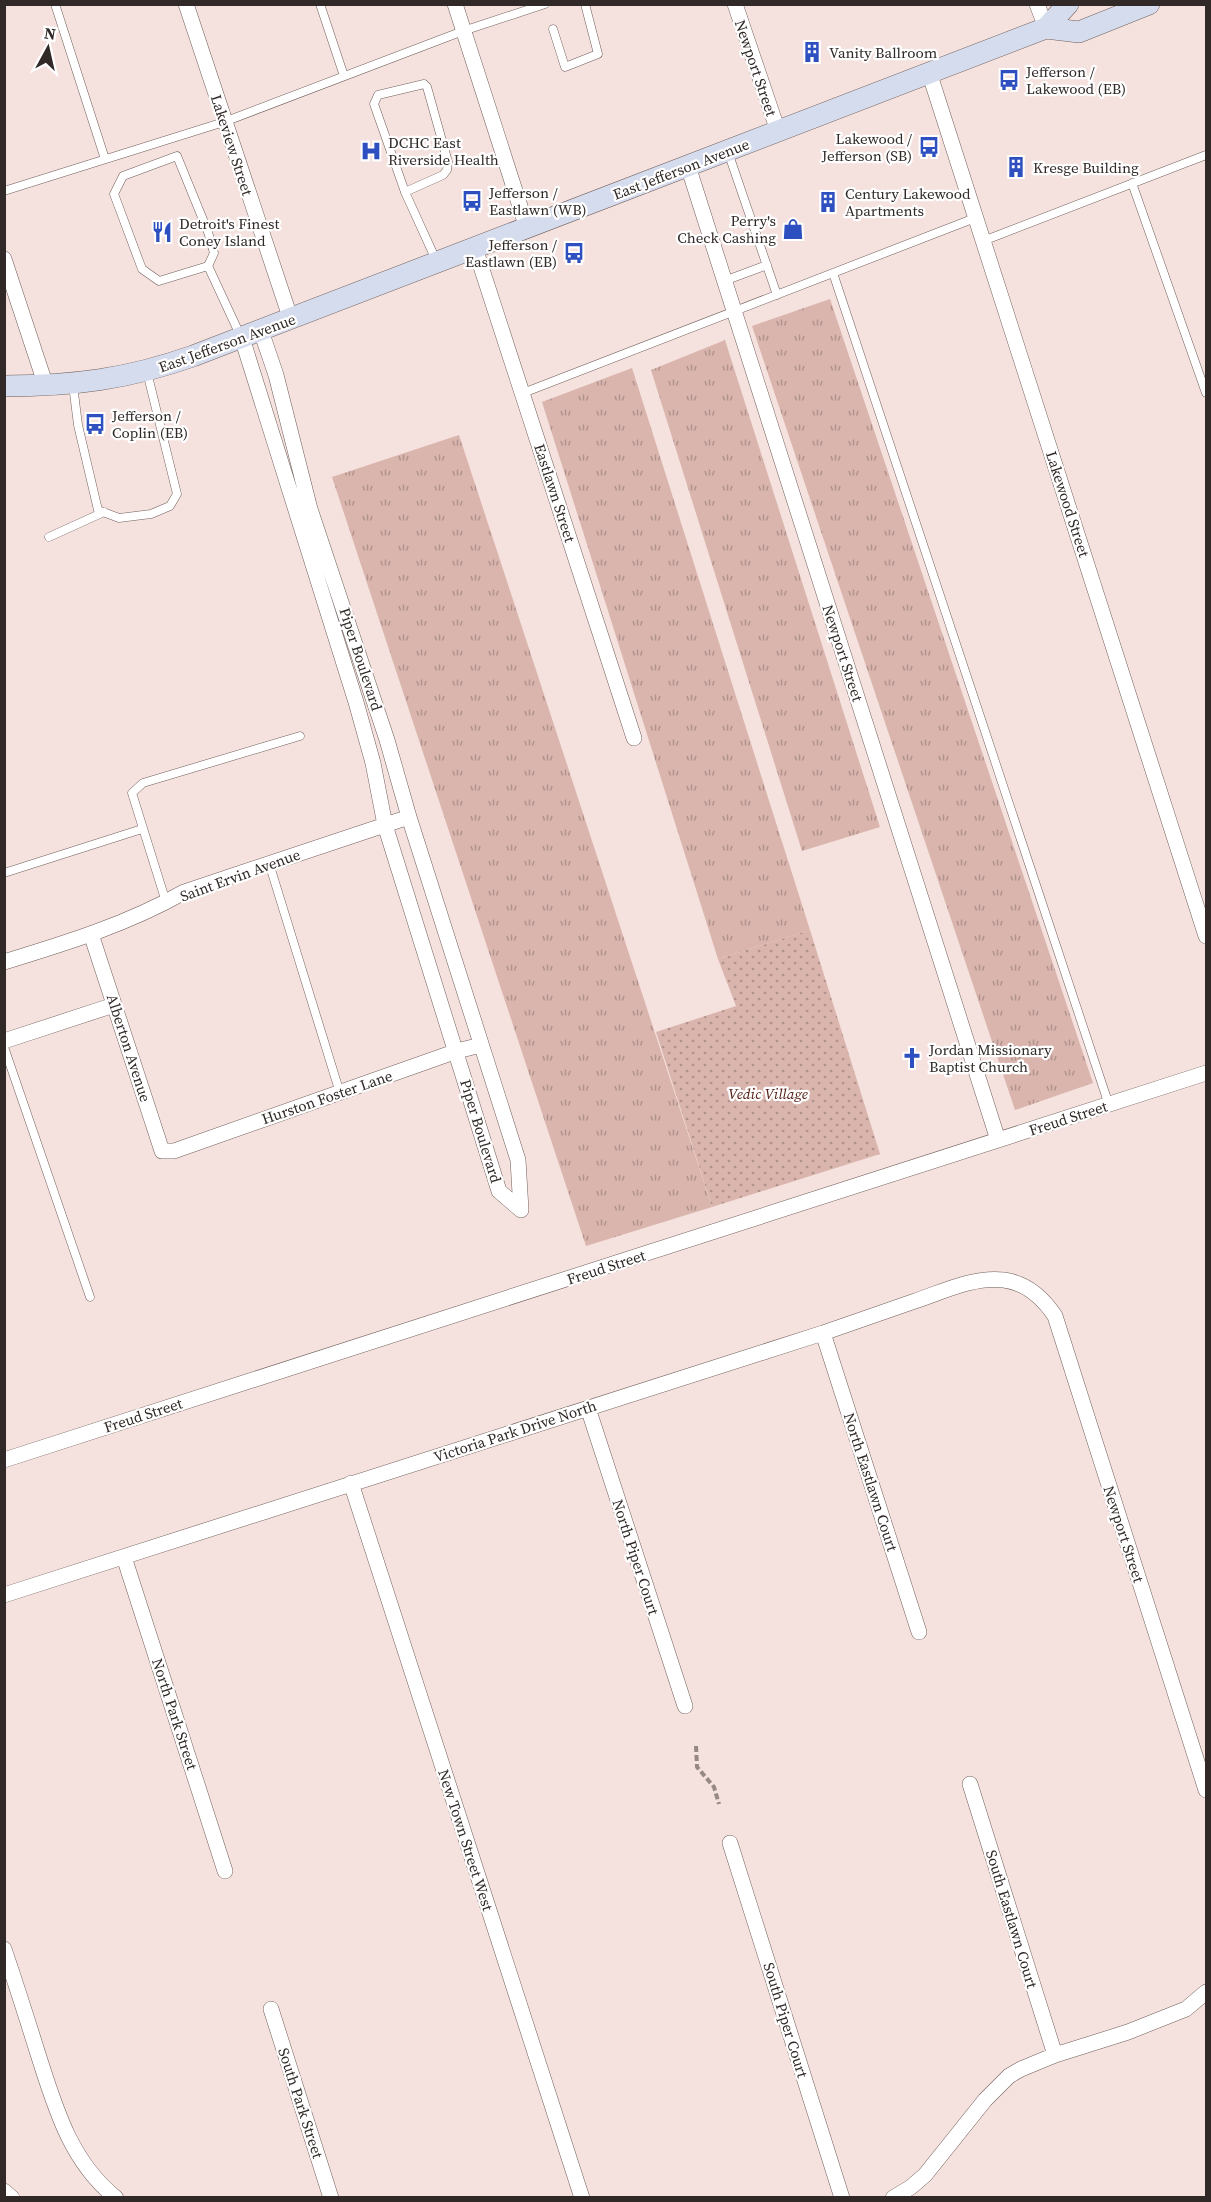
<svg xmlns="http://www.w3.org/2000/svg" width="1211" height="2202" viewBox="0 0 1211 2202" font-family="'Source Serif 4',serif">
<style>
.grass{fill:url(#grass-tufts)}
.garden{fill:url(#garden-dots)}
.lines{fill:none;stroke-linecap:round;stroke-linejoin:round}
.lane-casing{stroke:#71605c;stroke-width:9}
.street-casing{stroke:#71605c;stroke-width:16}
.secondary-casing{stroke:#71605c;stroke-width:22}
.path{stroke:#968985;stroke-width:4;stroke-dasharray:6 3;stroke-linecap:butt}
.lane{stroke:#fff;stroke-width:8}
.street{stroke:#fff;stroke-width:15}
.secondary{stroke:#d5dcee;stroke-width:21}
.labels{text-anchor:middle;dominant-baseline:central;stroke-width:4.5;stroke-linejoin:round;paint-order:stroke}
.poi-label{font-size:15px;fill:#302927;stroke:#fff;text-anchor:start}
.street-label{font-size:15px;fill:#302927;stroke:#fff}
.park-label{font-size:15px;font-style:italic;fill:#552017;stroke:#fff}
</style>
<defs>
<pattern id="grass-tufts" width="24" height="20" patternUnits="userSpaceOnUse" patternTransform="scale(1.5)"><rect width="24" height="20" fill="#dab5ad"/><path d="M3 7l-1-3M5 7V3M7 7l1-3M15 17l-1-3M17 17v-4M19 17l1-3" fill="none" stroke="#b1938d"/></pattern>
<pattern id="garden-dots" width="8" height="8" patternUnits="userSpaceOnUse" patternTransform="scale(1.5)"><rect width="8" height="8" fill="#dab5ad"/><path d="M2 2h.1M6 6h.1" fill="none" stroke="#b1938d" stroke-width="1.8" stroke-linecap="round"/></pattern>
</defs>
<rect width="100%" height="100%" fill="#f5e1dd"/>
<!-- grass -->
<path class="grass" d="M830,299L1093,1083L1015,1110L752,326Z
M725,340L880,827L802,851L651,370Z
M632,368L810,930L718,959L542,402Z
M459,435L712,1207L586,1246L332,477Z"/>
<!-- garden -->
<path class="garden" d="M810,930L880,1154L712,1207L656,1032L736,1006L718,959Z"/>
<g class="lines">
<defs>
<path id="lane" d="M55,4L105,159
M320,4L344,76
M553,29L565,67L598,54L585,4
M728,152L777,295
M1132,183L1206,393
M4,191L224,122L463,31L545,4
M405,192L443,175L447,170L448,162L427,87L424,84L378,95L374,104L405,192L436,260
M983,241L1206,155
M208,266L159,281L142,269L114,194L123,176L177,156L208,232L214,253L208,266L241,337
M833,273L1109,1105
M724,281L767,265
M73,385L78,425L98,510L119,518L151,514L170,506L177,494L147,372
M523,393L975,218
M49,537L104,512
M269,863L340,1093
M4,873L142,829
M166,902L132,793L143,783L300,736
M4,1047L90,1297"/>
<path id="street" d="M186,4L291,320
M455,4L527,228
M735,4L778,131
M1037,4L1046,28
M929,72L1206,936
M688,166L998,1140
M475,248L634,738
M4,259L46,386
M261,331L276,375L310,509L387,740L409,817L518,1160L521,1210
M242,338L356,702L373,763L385,825L499,1191L521,1210
M91,934L162,1151H174L457,1051L481,1045
M4,962C66,943 128,924 184,892L409,817
M4,1041L114,1005
M823,1333L919,1632
M588,1408L685,1706
M4,1460L1206,1073
M351,1483L582,2198
M124,1557L225,1871
M4,1595L823,1333C854,1322 884,1312 915,1301C942,1292 974,1276 1004,1280C1026,1283 1043,1298 1055,1316L1206,1790
M970,1784L1055,2055
M730,1843L842,2198
M4,1949C16,1984 27,2019 38,2054C55,2107 70,2161 116,2198
M271,2009L331,2198
M4,2191L12,2198
M893,2198L911,2187L925,2175L985,2100L1009,2076L1021,2069L1055,2055L1128,2032L1186,2009L1206,1992"/>
<path id="secondary" d="M1046,28L1079,32L1149,4
M4,386C73,386 128,379 193,356L1046,28L1068,4"/>
</defs>
<!-- lane casing -->
<use href="#lane" class="lane-casing"/>
<!-- street casing -->
<use href="#street" class="street-casing"/>
<!-- secondary casing -->
<use href="#secondary" class="secondary-casing"/>
<!-- path -->
<path class="path" d="M696,1746L697,1767L714,1787L719,1804"/>
<!-- lane -->
<use href="#lane" class="lane"/>
<!-- street -->
<use href="#street" class="street"/>
<!-- secondary -->
<use href="#secondary" class="secondary"/>
</g>
<!-- icons -->
<defs>
<symbol id="building-bare" viewBox="-9 -9 18 18"><path d="M-4-6H4V6H1V3H-1V6H-4ZM-2.5-4.3h1.7v1.8h-1.7ZM.8-4.3h1.7v1.8H.8ZM-2.5-1h1.7V.8h-1.7ZM.8-1h1.7V.8H.8Z" fill="#2e4fbf" stroke="#fff" stroke-width="2.5" paint-order="stroke"/></symbol>
<symbol id="bus-bare" viewBox="-9 -9 18 18"><path d="M-5-6H5V4H4V6H2V4H-2V6H-4V4H-5ZM-3.5-4V0h7V-4ZM-3.5 1.2v1.5H-2V1.2ZM2 1.2v1.5H3.5V1.2Z" fill="#2e4fbf" stroke="#fff" stroke-width="2.5" paint-order="stroke"/></symbol>
<symbol id="hospital-bare" viewBox="-9 -9 18 18"><path d="M-5-5h3v3.5h4V-5h3V5h-3V1.5h-4V5h-3Z" fill="#2e4fbf" stroke="#fff" stroke-width="2.5" paint-order="stroke"/></symbol>
<symbol id="shop-bare" viewBox="-9 -9 18 18"><path d="M-5-2.5h2.3a2.7 3.5 0 0 1 5.4 0H5L5.5 6h-11ZM-1.5-2.5h3a1.5 2.3 0 0 0-3 0Z" fill="#2e4fbf" stroke="#fff" stroke-width="2.5" paint-order="stroke"/></symbol>
<symbol id="restaurant-bare" viewBox="-9 -9 18 18"><path d="M-5-6h1v4h1v-4h1v4h1v-4h1v5L-1.5 .5V6h-2V.5L-5-1ZM5-6V6H3V1.5H1.5Q1.5-4 5-6Z" fill="#2e4fbf" stroke="#fff" stroke-width="2.5" paint-order="stroke"/></symbol>
<symbol id="church-bare" viewBox="-9 -9 18 18"><path d="M-1.2-6h2.4v3.5h3.3v2.4h-3.3V6h-2.4V-.1h-3.3v-2.4h3.3Z" fill="#2e4fbf" stroke="#fff" stroke-width="2.5" paint-order="stroke"/></symbol>
</defs>
<g fill-rule="evenodd">
<use href="#building-bare" x="797" y="37" width="30" height="30"/>
<use href="#bus-bare" x="994" y="65" width="30" height="30"/>
<use href="#bus-bare" x="914" y="132" width="30" height="30"/>
<use href="#hospital-bare" x="356" y="136" width="30" height="30"/>
<use href="#building-bare" x="1001" y="152" width="30" height="30"/>
<use href="#bus-bare" x="457" y="186" width="30" height="30"/>
<use href="#building-bare" x="813" y="187" width="30" height="30"/>
<use href="#shop-bare" x="778" y="214" width="30" height="30"/>
<use href="#restaurant-bare" x="147" y="217" width="30" height="30"/>
<use href="#bus-bare" x="559" y="238" width="30" height="30"/>
<use href="#bus-bare" x="80" y="409" width="30" height="30"/>
<use href="#church-bare" x="897" y="1043" width="30" height="30"/>
</g>
<g class="labels">
<!-- poi labels -->
<g class="poi-label">
<text x="829" y="52">Vanity Ballroom</text>
<text x="1026" y="71">Jefferson /<tspan x="1026" dy="17">Lakewood (EB)</tspan></text>
<text x="912" y="138" text-anchor="end">Lakewood /<tspan x="912" dy="17">Jefferson (SB)</tspan></text>
<text x="388" y="142">DCHC East<tspan x="388" dy="17">Riverside Health</tspan></text>
<text x="1033" y="167">Kresge Building</text>
<text x="489" y="192">Jefferson /<tspan x="489" dy="17">Eastlawn (WB)</tspan></text>
<text x="845" y="193">Century Lakewood<tspan x="845" dy="17">Apartments</tspan></text>
<text x="776" y="220" text-anchor="end">Perry's<tspan x="776" dy="17">Check Cashing</tspan></text>
<text x="179" y="223">Detroit's Finest<tspan x="179" dy="17">Coney Island</tspan></text>
<text x="557" y="244" text-anchor="end">Jefferson /<tspan x="557" dy="17">Eastlawn (EB)</tspan></text>
<text x="112" y="415">Jefferson /<tspan x="112" dy="17">Coplin (EB)</tspan></text>
<text x="929" y="1049">Jordan Missionary<tspan x="929" dy="17">Baptist Church</tspan></text>
</g>
<!-- street labels -->
<g class="street-label">
<text transform="translate(756 68) rotate(71)">Newport Street</text>
<text transform="translate(232 145) rotate(72)">Lakeview Street</text>
<text transform="translate(681 169) rotate(-21)">East Jefferson Avenue</text>
<text transform="translate(227 343) rotate(-20)">East Jefferson Avenue</text>
<text transform="translate(555 493) rotate(72)">Eastlawn Street</text>
<text transform="translate(1068 504) rotate(72)">Lakewood Street</text>
<text transform="translate(843 653) rotate(72)">Newport Street</text>
<text transform="translate(361 659) rotate(72)">Piper Boulevard</text>
<text transform="translate(240 875) rotate(-20)">Saint Ervin Avenue</text>
<text transform="translate(129 1048) rotate(72)">Alberton Avenue</text>
<text transform="translate(327 1097) rotate(-19)">Hurston Foster Lane</text>
<text transform="translate(1068 1118) rotate(-18)">Freud Street</text>
<text transform="translate(481 1131) rotate(73)">Piper Boulevard</text>
<text transform="translate(606 1267) rotate(-18)">Freud Street</text>
<text transform="translate(143 1415) rotate(-18)">Freud Street</text>
<text transform="translate(515 1431) rotate(-18)">Victoria Park Drive North</text>
<text transform="translate(871 1482) rotate(72)">North Eastlawn Court</text>
<text transform="translate(1124 1534) rotate(72)">Newport Street</text>
<text transform="translate(636 1557) rotate(72)">North Piper Court</text>
<text transform="translate(175 1714) rotate(72)">North Park Street</text>
<text transform="translate(466 1840) rotate(72)">New Town Street West</text>
<text transform="translate(1012 1919) rotate(73)">South Eastlawn Court</text>
<text transform="translate(786 2020) rotate(73)">South Piper Court</text>
<text transform="translate(301 2103) rotate(72)">South Park Street</text>
</g>
<!-- park labels -->
<g class="park-label">
<text x="768" y="1093">Vedic Village</text>
</g>
</g>
<!-- border -->
<rect width="1211" height="2202" fill="none" stroke="#302927" stroke-width="12"/>
<!-- north arrow -->
<g transform="translate(48 48) rotate(8)" stroke="#ffffff" stroke-width="4.5" paint-order="stroke">
<path d="M0-4.5L10 22L0 15L-10 22Z" fill="#302927"/>
<text y="-9" font-size="16" font-weight="bold" text-anchor="middle" fill="#302927">N</text>
</g>
</svg>
